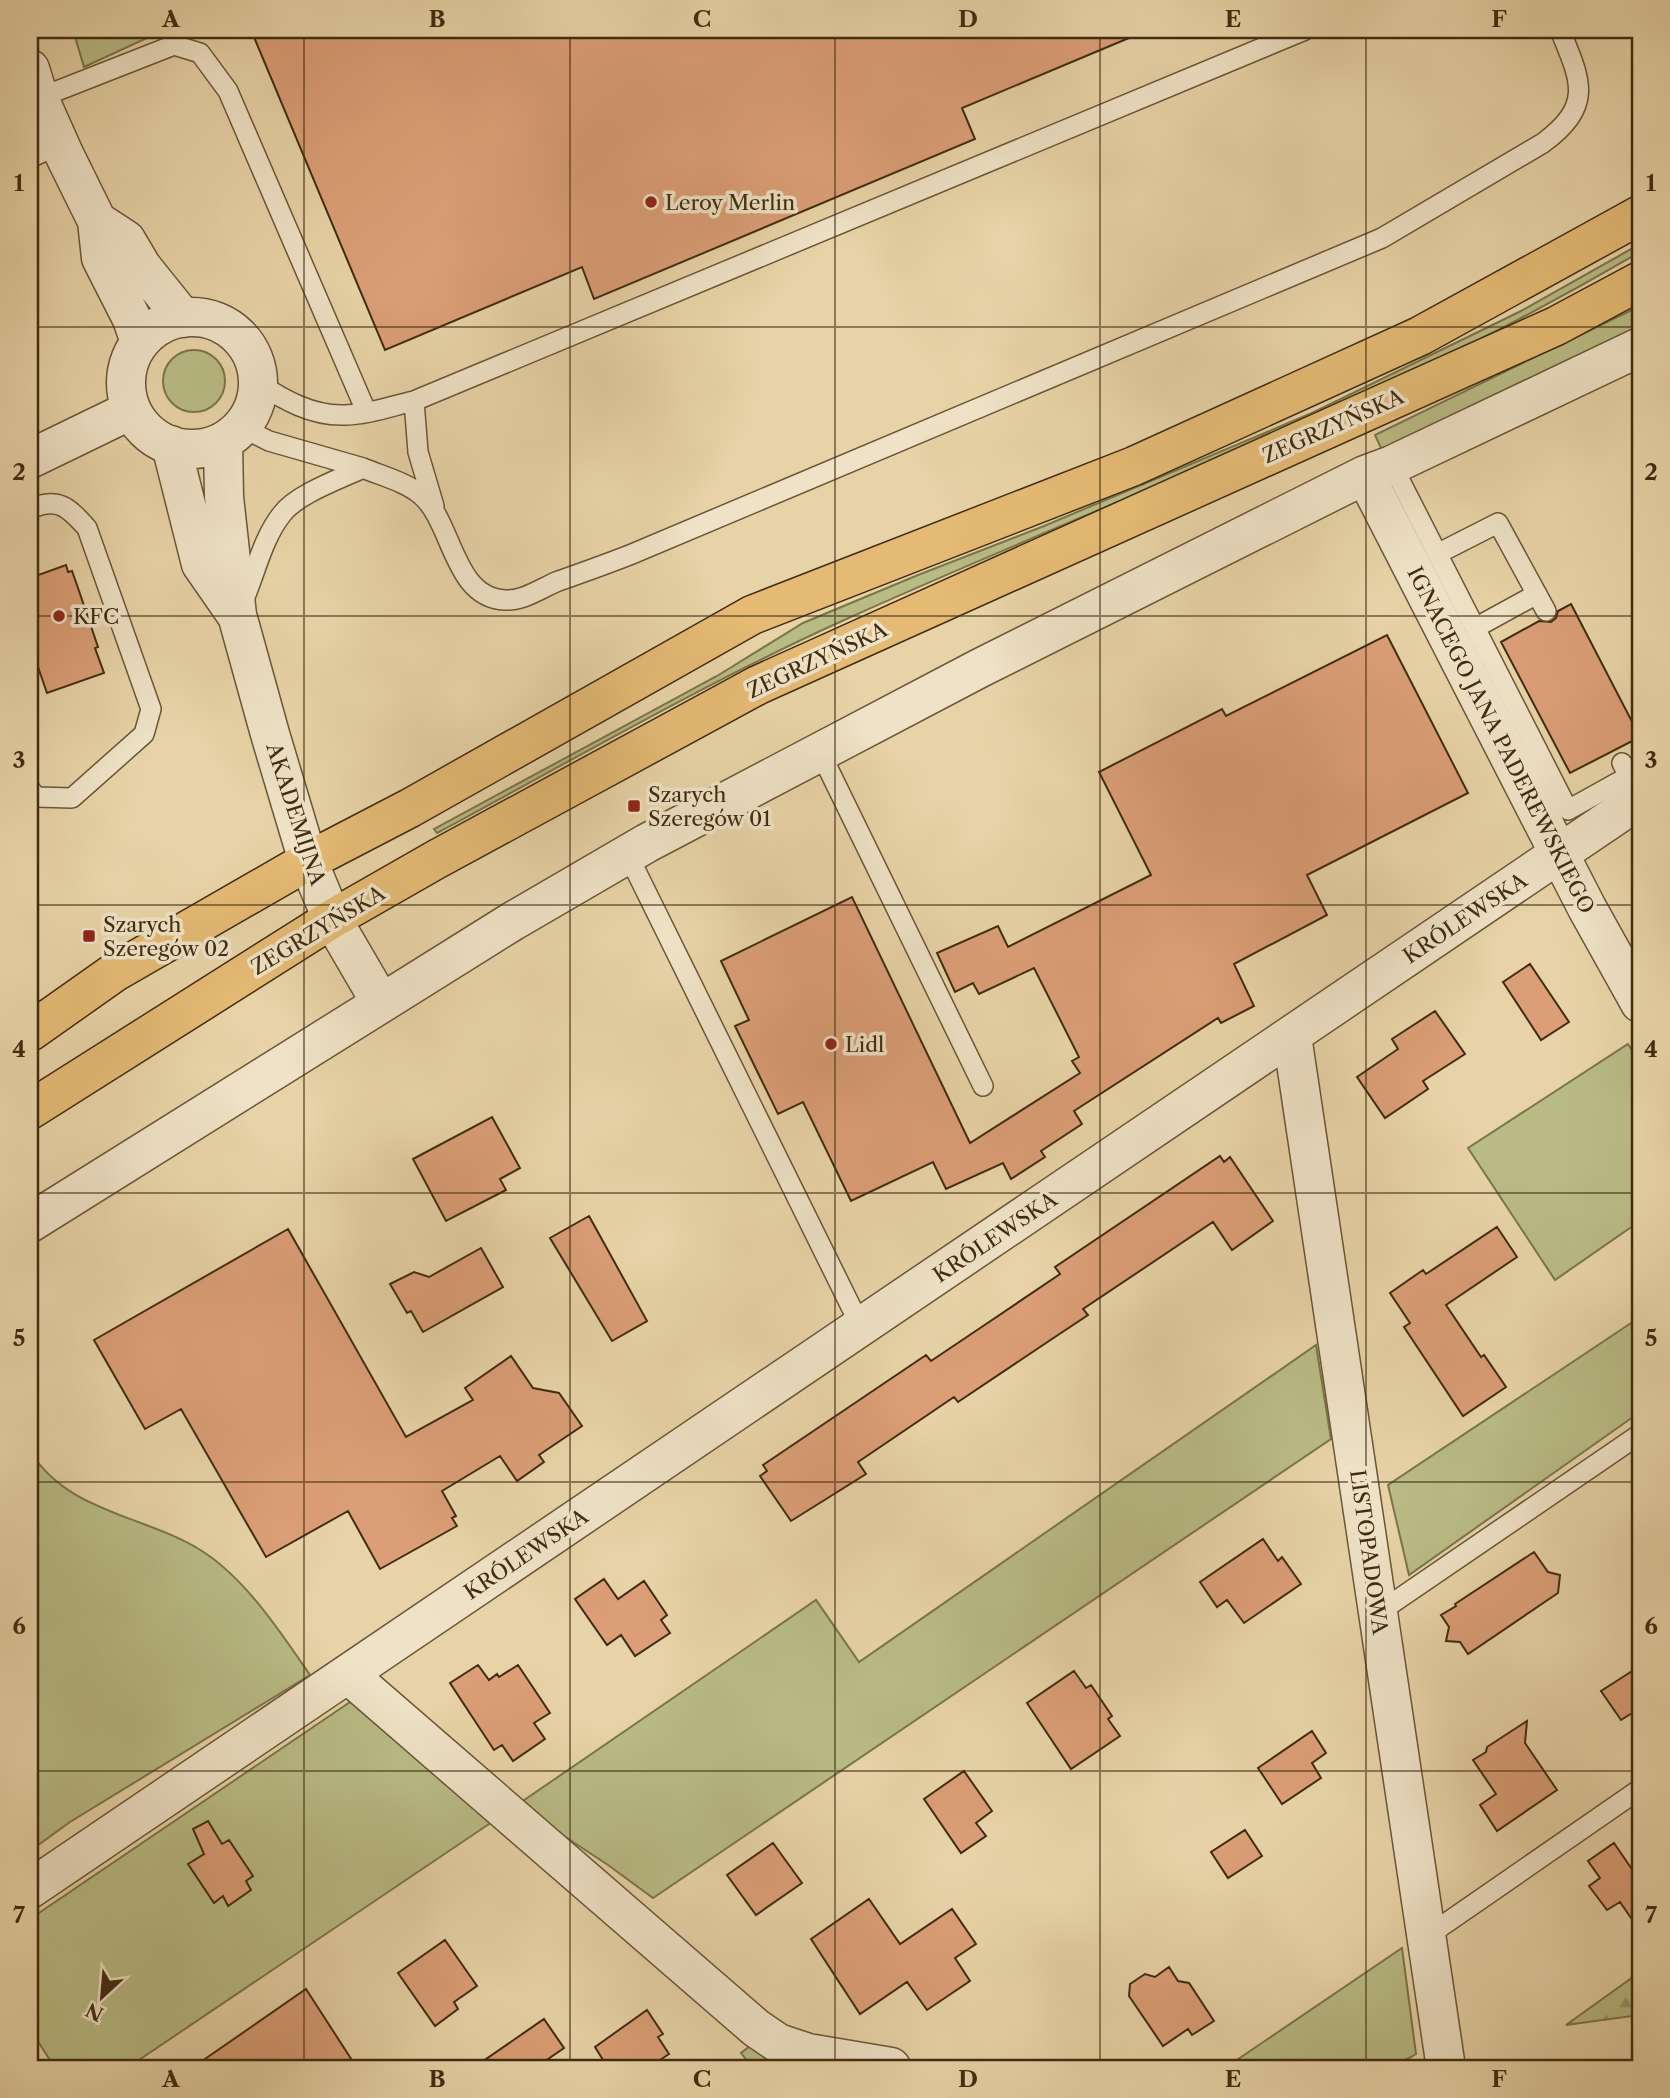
<svg xmlns="http://www.w3.org/2000/svg" width="1670" height="2098" viewBox="0 0 1670 2098" font-family="'Libre Caslon Text',serif">
<style>
.green{fill:#b9bb85;stroke:#7c744b;stroke-width:2}
.forest{fill:url(#forest-firs);stroke:#7c744b;stroke-width:2}
.building{fill:#db9e76;stroke:#402c11;stroke-width:2}
.lines{fill:none;stroke-linecap:round;stroke-linejoin:round}
.lane-casing{stroke:#6a5636;stroke-width:22}
.street-casing{stroke:#6a5636;stroke-width:41}
.primary-casing{stroke:#402c11;stroke-width:41}
.lane{stroke:#efe2c6;stroke-width:19}
.street{stroke:#efe2c6;stroke-width:38}
.primary{stroke:#e4ba74;stroke-width:38}
.grid{fill:none;stroke:#402c11;stroke-width:2;stroke-opacity:0.55}
.poi-dot{fill:#8f2418;stroke:#efe2c6;stroke-width:2.5}
.labels{text-anchor:middle;dominant-baseline:central;stroke-width:7;stroke-linejoin:round;paint-order:stroke}
.poi-label{font-size:21px;fill:#402c11;stroke:#efe2c6;text-anchor:start}
.street-label{font-size:21px;fill:#402c11;stroke:#efe2c6}
.neatline{fill:none;stroke:#402c11;stroke-width:2.5}
.grid-label{font-size:23px;text-anchor:middle;font-weight:bold;fill:#402c11}
</style>
<defs>
<pattern id="forest-firs" width="22" height="20" patternUnits="userSpaceOnUse" patternTransform="scale(1.75)"><rect width="22" height="20" fill="#b9bb85"/><path d="M5 1l3.5 6h-7zM16 11l3.5 6h-7z" fill="#98986b"/></pattern>
</defs>
<rect width="100%" height="100%" fill="#e7d3a7"/>
<filter id="stains"><feTurbulence type="fractalNoise" baseFrequency=".00286" numOctaves="4"/><feColorMatrix values="0 0 0 0 .2 0 0 0 0 .09 0 0 0 0 .02 0 0 0 .5 -.17"/></filter>
<radialGradient id="worn" r=".72"><stop offset=".6" stop-color="#630" stop-opacity="0"/><stop offset="1" stop-color="#630" stop-opacity=".3"/></radialGradient>
<!-- green -->
<path class="green" d="M73,30H161L158,33L84,67Z
M1640,244V252C1561,298 1480,341 1397,380C1214,465 1025,538 842,621C703,684 571,761 437,833L434,829L717,676L803,623L918,575L1044,526L1312,413L1521,311Z
M1640,306V340L1386,459L1375,435Z
M163 381a31 31 0 1 1 62 0a31 31 0 1 1-62 0Z
M1628,1044L1640,1063V1221L1555,1280L1468,1148Z
M1640,1317V1412L1409,1575L1388,1485Z
M1316,1345L1331,1439L653,1898L608,1865L517,1805L816,1600L859,1662Z
M30,1451C68,1513 145,1515 202,1551C246,1579 281,1633 310,1675L70,1822L30,1851Z
M356,1698L495,1820L127,2068H55L30,2029V1919Z
M1402,1948L1416,2054C1385,2077 1267,2068 1225,2068Z
M755,2042L803,2068H753L741,2053Z"/>
<!-- forest -->
<path class="forest" d="M1640,1972V2015L1566,2025Z"/>
<!-- building -->
<path class="building" d="M251,30H1148L962,108L975,139L594,299L582,267L385,350Z
M66,565L68,572L72,571L78,588L98,647L95,648L104,673L47,693L30,644V578Z
M1571,604L1640,737L1570,773L1501,642L1539,621L1551,622L1556,618L1558,611Z
M1387,635L1468,793L1307,875L1327,915L1234,964L1254,1006L1221,1023L1218,1018L1074,1111L1082,1124L1041,1151L1045,1157L1011,1179L1003,1163L946,1189L933,1162L851,1201L803,1102L778,1114L735,1026L749,1020L721,961L852,897L970,1143L1080,1073L1072,1061L1079,1057L1034,968L979,994L973,983L955,992L937,953L998,926L1008,947L1151,875L1099,772L1222,709L1226,716Z
M1530,964L1569,1022L1541,1040L1503,982Z
M1435,1011L1465,1054L1423,1081L1428,1089L1385,1118L1357,1077L1398,1049L1392,1039Z
M492,1117L520,1168L500,1179L506,1190L446,1221L413,1159Z
M1220,1156L1224,1162L1230,1157L1273,1221L1232,1250L1213,1222L1083,1309L1088,1315L1055,1337L958,1402L954,1397L858,1462L866,1474L791,1521L760,1476L767,1471L763,1465L926,1355L931,1361L995,1318L1060,1274L1055,1267Z
M589,1216L647,1321L612,1341L550,1238Z
M1497,1227L1517,1257L1446,1305L1481,1357L1484,1355L1506,1387L1463,1416L1404,1327L1410,1323L1390,1293L1423,1270L1426,1274Z
M288,1229L406,1437L473,1400L465,1388L511,1356L533,1388L559,1393L582,1426L539,1455L544,1462L517,1481L500,1456L442,1491L456,1516L452,1518L457,1526L380,1569L348,1511L266,1557L181,1409L145,1429L94,1340Z
M481,1248L503,1287L423,1332L411,1311L407,1313L390,1284L414,1272L429,1277Z
M1263,1539L1278,1561L1282,1557L1301,1584L1244,1623L1227,1600L1217,1607L1200,1582Z
M1534,1552L1548,1572L1560,1575L1558,1593L1468,1654L1460,1642L1446,1641L1449,1627L1441,1615L1456,1606L1455,1604Z
M604,1579L618,1599L644,1581L667,1615L661,1620L670,1633L635,1656L621,1635L607,1645L575,1599Z
M478,1665L489,1680L497,1674L499,1677L518,1665L550,1713L534,1723L545,1739L513,1761L502,1745L494,1750L450,1683Z
M1640,1666V1708L1621,1720L1601,1691Z
M1074,1671L1086,1688L1091,1685L1112,1716L1108,1719L1120,1736L1071,1769L1027,1703Z
M1527,1721L1525,1743L1557,1790L1497,1831L1480,1805L1496,1794L1473,1760L1486,1752L1487,1747Z
M1312,1731L1326,1753L1312,1763L1321,1778L1282,1804L1258,1768Z
M964,1771L992,1811L976,1823L986,1836L961,1853L924,1799Z
M208,1821L222,1844L229,1840L253,1876L246,1881L251,1890L228,1906L223,1896L214,1903L188,1864L204,1854L193,1829Z
M1245,1830L1262,1856L1228,1878L1211,1852Z
M773,1843L802,1883L756,1915L727,1875Z
M1614,1843L1640,1881V1931L1620,1902L1607,1910L1589,1886L1600,1878L1588,1861Z
M869,1899L900,1944L952,1909L976,1944L955,1958L970,1981L927,2010L907,1982L860,2014L811,1939Z
M445,1940L477,1986L454,2002L458,2009L435,2026L398,1973Z
M1169,1967L1178,1981L1189,1983L1214,2021L1192,2035L1188,2029L1163,2046L1129,1996L1130,1984L1145,1974L1155,1977Z
M306,1989L357,2068H192Z
M647,2010L663,2034L658,2037L669,2054L648,2068H608L595,2047Z
M544,2019L564,2048L535,2068H473Z"/>
<g class="lines">
<defs>
<path id="lane" d="M39,98L174,45L200,53L228,91L366,411
M30,158L60,144
M258,383C284,400 312,416 344,415C367,415 392,406 414,401L1305,30
M414,401L418,452L434,506
M241,427L269,441L363,468
M1392,465L1568,810L1629,776L1622,763
M30,509C58,496 69,508 87,528L151,709L144,734L72,798L36,797L30,789
M1437,554L1498,523L1546,611
M242,604C255,575 262,539 282,514C297,494 340,479 363,468C382,476 406,482 421,495C453,522 453,598 505,600C523,601 540,589 556,582C581,573 607,564 632,554L1382,238L1543,143C1594,105 1581,81 1560,30
M1475,628L1537,594
M820,752L983,1086
M628,855L861,1327
M1378,1613L1640,1434
M1426,1937L1640,1789"/>
<path id="street" d="M30,69L39,98L64,154L97,221L101,258L132,319L140,342
M97,221L126,240L142,267L183,318
M126 383a66 66 0 1 1 132 0a66 66 0 1 1-132 0Z
M223,442L224,497L237,615L270,734L308,861L332,919L381,1003
M171,445L201,564L235,613
M30,459L131,410
M1365,475L1587,908L1640,1003
M1292,1036L1446,2068
M30,1223L513,921L647,843L980,668L1365,475L1392,465L1640,347
M350,1673L358,1683L756,2028L778,2043L808,2053L891,2067
M30,1889L1640,799"/>
<path id="primary" d="M30,1032L115,972L308,861L410,808L752,615L1134,466L1420,336L1640,215
M30,1110L332,919L437,859L758,685L1556,326L1640,281"/>
</defs>
<!-- lane casing -->
<use href="#lane" class="lane-casing"/>
<!-- street casing -->
<use href="#street" class="street-casing"/>
<!-- primary casing -->
<use href="#primary" class="primary-casing"/>
<!-- lane -->
<use href="#lane" class="lane"/>
<!-- street -->
<use href="#street" class="street"/>
<!-- primary -->
<use href="#primary" class="primary"/>
</g>
<!-- grid -->
<path class="grid" d="M304,30V2068M570,30V2068M835,30V2068M1100,30V2068M1366,30V2068M30,327H1640M30,616H1640M30,905H1640M30,1193H1640M30,1482H1640M30,1771H1640"/>
<!-- markers -->
<g class="poi-dot">
<circle cx="651" cy="202" r="7"/>
<circle cx="59" cy="616" r="7"/>
<rect x="627" y="799" width="14" height="14" rx="3.5"/>
<rect x="82" y="929" width="14" height="14" rx="3.5"/>
<circle cx="831" cy="1044" r="7"/>
</g>
<g class="labels">
<!-- poi labels -->
<g class="poi-label">
<text x="665" y="202">Leroy Merlin</text>
<text x="73" y="616">KFC</text>
<text x="648" y="794">Szarych<tspan x="648" dy="24">Szeregów 01</tspan></text>
<text x="103" y="924">Szarych<tspan x="103" dy="24">Szeregów 02</tspan></text>
<text x="845" y="1044">Lidl</text>
</g>
<!-- street labels -->
<g class="street-label">
<text transform="translate(1333 426) rotate(-24)">ZEGRZYŃSKA</text>
<text transform="translate(817 660) rotate(-25)">ZEGRZYŃSKA</text>
<text transform="translate(1501 740) rotate(63)">IGNACEGO JANA PADEREWSKIEGO</text>
<text transform="translate(296 814) rotate(72)">AKADEMIJNA</text>
<text transform="translate(1465 918) rotate(-34)">KRÓLEWSKA</text>
<text transform="translate(318 930) rotate(-31)">ZEGRZYŃSKA</text>
<text transform="translate(995 1237) rotate(-34)">KRÓLEWSKA</text>
<text transform="translate(1369 1552) rotate(82)">LISTOPADOWA</text>
<text transform="translate(526 1554) rotate(-34)">KRÓLEWSKA</text>
</g>
</g>
<!-- margin -->
<rect width="1670" height="2098" fill="none" stroke="#e7d3a7" stroke-width="77"/>
<!-- north arrow -->
<g transform="translate(102 1997) rotate(206)" stroke="#efe2c6" stroke-width="5" paint-order="stroke">
<path d="M0-5L12 26L0 18L-12 26Z" fill="#402c11"/>
<text y="-10" font-size="19" font-weight="bold" text-anchor="middle" fill="#402c11">N</text>
</g>
<rect x="38" y="38" width="1594" height="2022" class="neatline"/>
<g class="grid-label">
<text x="171" y="27">A</text>
<text x="437" y="27">B</text>
<text x="702" y="27">C</text>
<text x="968" y="27">D</text>
<text x="1233" y="27">E</text>
<text x="1499" y="27">F</text>
<text x="19" y="191">1</text>
<text x="1651" y="191">1</text>
<text x="19" y="480">2</text>
<text x="1651" y="480">2</text>
<text x="19" y="768">3</text>
<text x="1651" y="768">3</text>
<text x="19" y="1057">4</text>
<text x="1651" y="1057">4</text>
<text x="19" y="1346">5</text>
<text x="1651" y="1346">5</text>
<text x="19" y="1634">6</text>
<text x="1651" y="1634">6</text>
<text x="19" y="1923">7</text>
<text x="1651" y="1923">7</text>
<text x="171" y="2087">A</text>
<text x="437" y="2087">B</text>
<text x="702" y="2087">C</text>
<text x="968" y="2087">D</text>
<text x="1233" y="2087">E</text>
<text x="1499" y="2087">F</text>
</g>
<rect width="100%" height="100%" filter="url(#stains)"/>
<rect width="100%" height="100%" fill="url(#worn)"/>
</svg>
